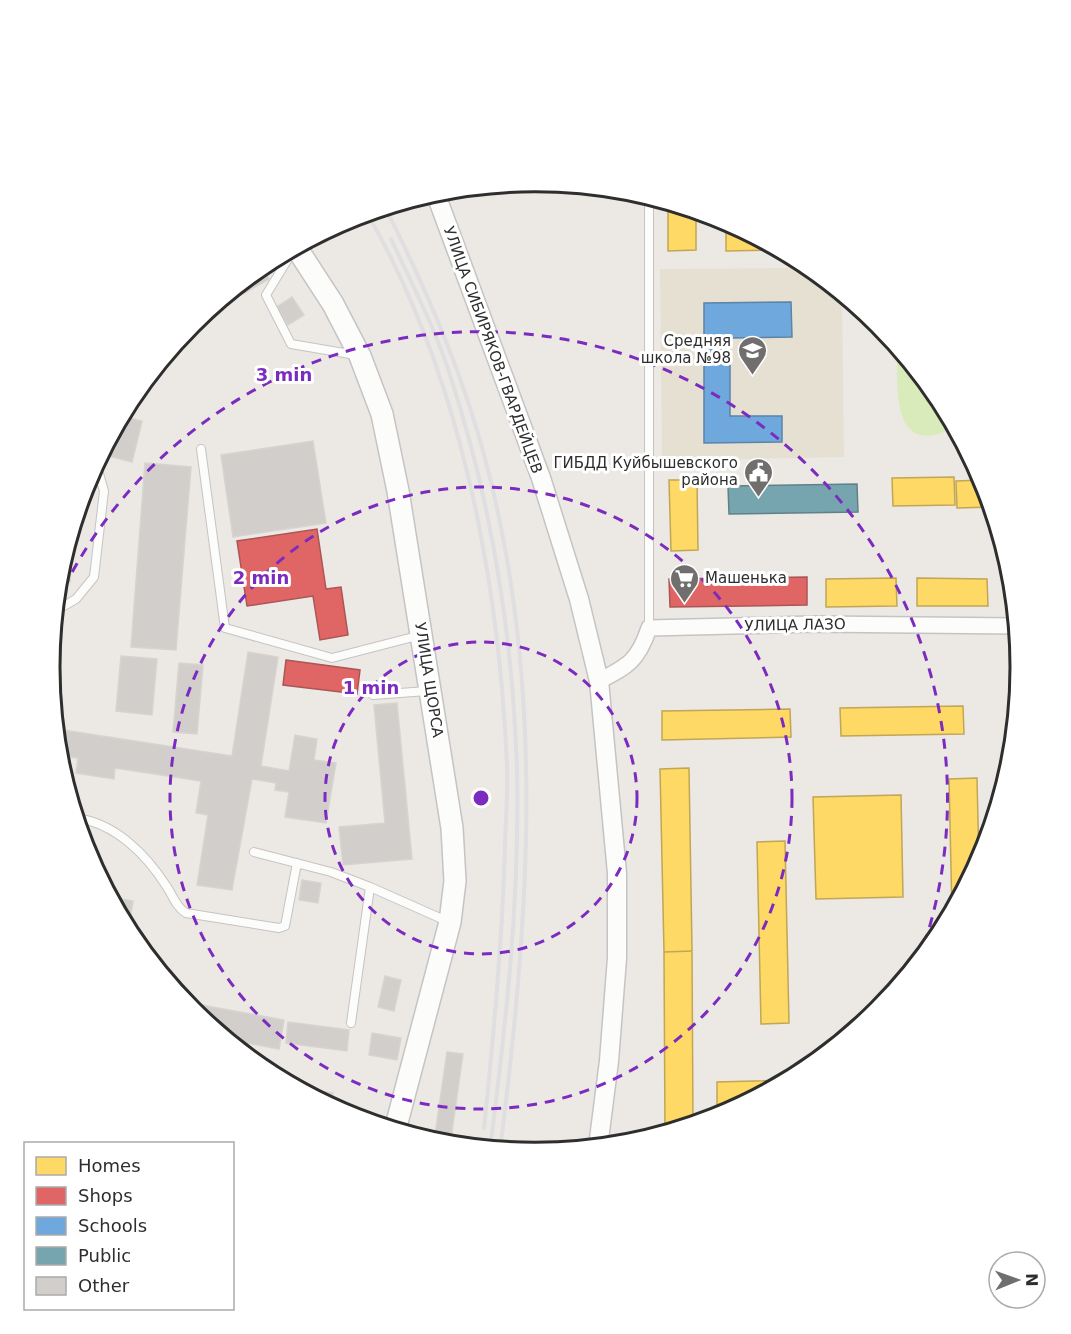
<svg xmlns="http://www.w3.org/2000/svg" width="1071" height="1334" viewBox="0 0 1071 1334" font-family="'DejaVu Sans',sans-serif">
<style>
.education{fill:#e6e0d3}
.pitch{fill:#d9eabb}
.homes{fill:#ffd966;stroke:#c0a655;stroke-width:1.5}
.shops{fill:#e06666;stroke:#ab5555;stroke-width:1.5}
.schools{fill:#6fa8dc;stroke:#5c83a8;stroke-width:1.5}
.public{fill:#76a5af;stroke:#608188;stroke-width:1.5}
.building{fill:#d1cecb;stroke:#d7d4d0;stroke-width:1.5}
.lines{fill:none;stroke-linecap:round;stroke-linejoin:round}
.service-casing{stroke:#c5c4c5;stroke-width:10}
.minor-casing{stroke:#c5c4c5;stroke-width:18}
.tertiary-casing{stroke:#c5c4c5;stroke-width:21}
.secondary-casing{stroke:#c5c4c5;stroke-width:24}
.service{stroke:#fcfcfb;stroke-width:8}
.minor{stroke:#fcfcfb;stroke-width:15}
.tertiary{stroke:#fcfcfb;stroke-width:18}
.secondary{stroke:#fcfcfb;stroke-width:21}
.rail{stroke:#dfdfe1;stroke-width:4}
.ring{fill:none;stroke:#7b2cbf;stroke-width:3;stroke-dasharray:10 8}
.labels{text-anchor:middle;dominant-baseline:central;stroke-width:6;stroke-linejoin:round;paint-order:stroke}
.poi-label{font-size:15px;fill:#2e2e2e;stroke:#fff;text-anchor:end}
.street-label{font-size:15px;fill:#2e2e2e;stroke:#fff}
.rim{fill:none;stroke:#2e2e2e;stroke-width:3}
.centre{fill:#7b2cbf;stroke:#fff;stroke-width:3}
.ring-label{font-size:18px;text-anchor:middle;font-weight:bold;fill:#7b2cbf;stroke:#fff;stroke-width:6;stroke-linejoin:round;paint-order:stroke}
</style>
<rect width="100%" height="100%" fill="#ece8e4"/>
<!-- education -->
<path class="education" d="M812,268L842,293L844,457L662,461L660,269Z"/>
<!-- pitch -->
<path class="pitch" d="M897,345L940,397L954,424L951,429C889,459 898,382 897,345Z"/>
<!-- homes -->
<path class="homes" d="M668,202L696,210V250L668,251Z
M730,222L781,250L726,251V223Z
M954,477L955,505L893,506L892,478Z
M669,480H697L698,550L671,551Z
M984,480L992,507L957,508L956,481Z
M896,578L897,606L826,607V579Z
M917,578L987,579L988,606H917Z
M963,706L964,734L841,736L840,708Z
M790,709L791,737L662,740V711Z
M689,768L692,951L664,952L660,769Z
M977,778L979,864L952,914L949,779Z
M901,795L903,897L816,899L813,797Z
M785,841L789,1023L761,1024L757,842Z
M692,951L693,1125L665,1133L664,952Z
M788,1080L733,1110H717V1082Z"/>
<!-- shops -->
<path class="shops" d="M317,529L326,589L341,587L348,635L320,640L313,596L247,606L237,541Z
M807,577V605L670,607L669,579Z
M1008,577H1013L1015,605H1008Z
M286,660L360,670L357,694L283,685Z"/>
<!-- schools -->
<path class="schools" d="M791,302L792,337L730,338V416H782V442L704,443V303Z"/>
<!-- public -->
<path class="public" d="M857,484L858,512L729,514L728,486Z"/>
<!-- building -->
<path class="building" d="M262,266L269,279L241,295L236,287Z
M292,297L304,315L288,325L277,307Z
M121,416L142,421L132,462L101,454Z
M313,441L326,523L233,537L221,455Z
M145,463L191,467L176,650L131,647Z
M71,534H73L70,582L58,581Z
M248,652L278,657L261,766L289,771L295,735L317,739L314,760L336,763L326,823L285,817L289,792L275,790L276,783L252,779L232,890L197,885L208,815L196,813L201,781L115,768L114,779L76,773L78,758L58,755L56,729L232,756Z
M121,656L157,659L152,715L116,711Z
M179,663L203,665L197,734L173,732Z
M397,703L412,859L343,865L339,827L385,823L374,705Z
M302,880L321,883L318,903L299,900Z
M110,897L133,901L128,931Z
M385,976L401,980L394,1011L378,1007Z
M185,1002L284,1020L279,1049L226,1039Z
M288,1022L349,1030L347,1051L286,1043Z
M372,1033L401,1038L397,1060L369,1055Z
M447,1052L463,1054L450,1145L434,1142Z
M299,1089L333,1093L331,1106Z"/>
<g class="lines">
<defs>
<path id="service" d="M294,249L266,295L291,344L356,355
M201,449L225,628L332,658L421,635
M55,611L76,599L94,577L104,491L96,463
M649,628V196
M373,695L427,691
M76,818C115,823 146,854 167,887C173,896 176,907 186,913L279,928L285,926L297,863
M254,852L331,872L370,887
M351,1023L370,887L449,922"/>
<path id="minor" d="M599,681C628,666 638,661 649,628L816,624L1017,626"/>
<path id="tertiary" d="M435,192L541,478L579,599L599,681L617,873V958L609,1061L598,1147"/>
<path id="secondary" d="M296,247L333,304L360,356L382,414L398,491L452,828L455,881L450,922L395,1130"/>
</defs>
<!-- service casing -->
<use href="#service" class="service-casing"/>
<!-- minor casing -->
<use href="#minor" class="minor-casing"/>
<!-- tertiary casing -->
<use href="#tertiary" class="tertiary-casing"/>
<!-- secondary casing -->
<use href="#secondary" class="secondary-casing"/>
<!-- service -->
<use href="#service" class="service"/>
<!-- minor -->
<use href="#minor" class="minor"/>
<!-- tertiary -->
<use href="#tertiary" class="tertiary"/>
<!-- secondary -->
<use href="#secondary" class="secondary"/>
<!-- rail -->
<path class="rail" d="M385,207C428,293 466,380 489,474C545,696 529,925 500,1150
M367,213C461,376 499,580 507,766C508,791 506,816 505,841C503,937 494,1033 484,1128
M391,239C411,282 434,326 449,372C491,500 513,636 517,771C520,897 506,1024 490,1149"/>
</g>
<!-- distance rings -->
<g class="ring">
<circle cx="481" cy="798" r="156"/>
<circle cx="481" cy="798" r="311"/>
<path d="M56 604A467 467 0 0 1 918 962"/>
</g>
<!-- icons -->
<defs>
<symbol id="school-pin" viewBox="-11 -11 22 30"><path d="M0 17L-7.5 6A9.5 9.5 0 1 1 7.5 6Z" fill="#706f6e" stroke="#fff"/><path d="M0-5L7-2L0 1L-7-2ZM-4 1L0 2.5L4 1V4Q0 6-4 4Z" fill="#fff"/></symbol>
<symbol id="civic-pin" viewBox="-11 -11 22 30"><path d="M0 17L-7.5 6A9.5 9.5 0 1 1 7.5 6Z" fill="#706f6e" stroke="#fff"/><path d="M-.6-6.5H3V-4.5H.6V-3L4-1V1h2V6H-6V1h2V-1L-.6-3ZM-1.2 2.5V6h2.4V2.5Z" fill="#fff"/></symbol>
<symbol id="supermarket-pin" viewBox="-11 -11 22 30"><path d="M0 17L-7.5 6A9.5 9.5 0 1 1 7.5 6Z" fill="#706f6e" stroke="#fff"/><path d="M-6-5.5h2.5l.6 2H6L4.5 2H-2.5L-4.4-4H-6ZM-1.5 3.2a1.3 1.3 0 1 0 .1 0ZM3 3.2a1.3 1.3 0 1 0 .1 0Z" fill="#fff"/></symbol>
</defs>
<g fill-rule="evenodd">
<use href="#school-pin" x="736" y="334" width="33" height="45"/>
<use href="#civic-pin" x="742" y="456" width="33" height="45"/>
<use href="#supermarket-pin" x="668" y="562" width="33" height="45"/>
</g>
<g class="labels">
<!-- poi labels -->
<g class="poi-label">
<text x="731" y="341">Средняя<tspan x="731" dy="17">школа №98</tspan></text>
<text x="738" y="463">ГИБДД Куйбышевского<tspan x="738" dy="17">района</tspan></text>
<text x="705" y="578" text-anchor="start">Машенька</text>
</g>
<!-- street labels -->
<g class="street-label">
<text transform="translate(493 350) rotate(70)">УЛИЦА СИБИРЯКОВ-ГВАРДЕЙЦЕВ</text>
<text transform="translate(795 625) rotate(-1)">УЛИЦА ЛАЗО</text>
<text transform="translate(429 680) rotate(81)">УЛИЦА ЩОРСА</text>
</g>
</g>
<!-- crop -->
<path d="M0 0H1071V1334H0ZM60 667a475 475 0 1 1 950 0a475 475 0 1 1-950 0Z" fill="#fff" fill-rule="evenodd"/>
<path class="rim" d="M60 667a475 475 0 1 1 950 0a475 475 0 1 1-950 0Z"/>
<circle cx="481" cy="798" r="9" class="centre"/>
<g class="ring-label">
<text x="284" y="381">3 min</text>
<text x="261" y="584">2 min</text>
<text x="371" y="694">1 min</text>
</g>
<!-- legend -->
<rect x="24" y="1142" width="210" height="168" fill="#ffffff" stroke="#ababab" stroke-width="1.5"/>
<rect x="36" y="1157" width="30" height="18" fill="#ffd966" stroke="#ababab" stroke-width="1.5"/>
<text x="78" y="1172" font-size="18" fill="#2e2e2e">Homes</text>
<rect x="36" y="1187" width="30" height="18" fill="#e06666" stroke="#ababab" stroke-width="1.5"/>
<text x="78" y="1202" font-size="18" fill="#2e2e2e">Shops</text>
<rect x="36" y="1217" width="30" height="18" fill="#6fa8dc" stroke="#ababab" stroke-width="1.5"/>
<text x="78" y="1232" font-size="18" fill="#2e2e2e">Schools</text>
<rect x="36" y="1247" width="30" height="18" fill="#76a5af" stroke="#ababab" stroke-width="1.5"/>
<text x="78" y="1262" font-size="18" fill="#2e2e2e">Public</text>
<rect x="36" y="1277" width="30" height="18" fill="#d1cecb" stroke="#ababab" stroke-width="1.5"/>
<text x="78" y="1292" font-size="18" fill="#2e2e2e">Other</text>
<!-- north arrow -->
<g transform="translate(1017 1280) rotate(89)"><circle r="28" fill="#ffffff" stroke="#ababab" stroke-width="1.5"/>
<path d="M0-4.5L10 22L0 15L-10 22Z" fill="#706f6e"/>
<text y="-9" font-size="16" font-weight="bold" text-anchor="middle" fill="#2e2e2e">N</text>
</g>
</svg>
